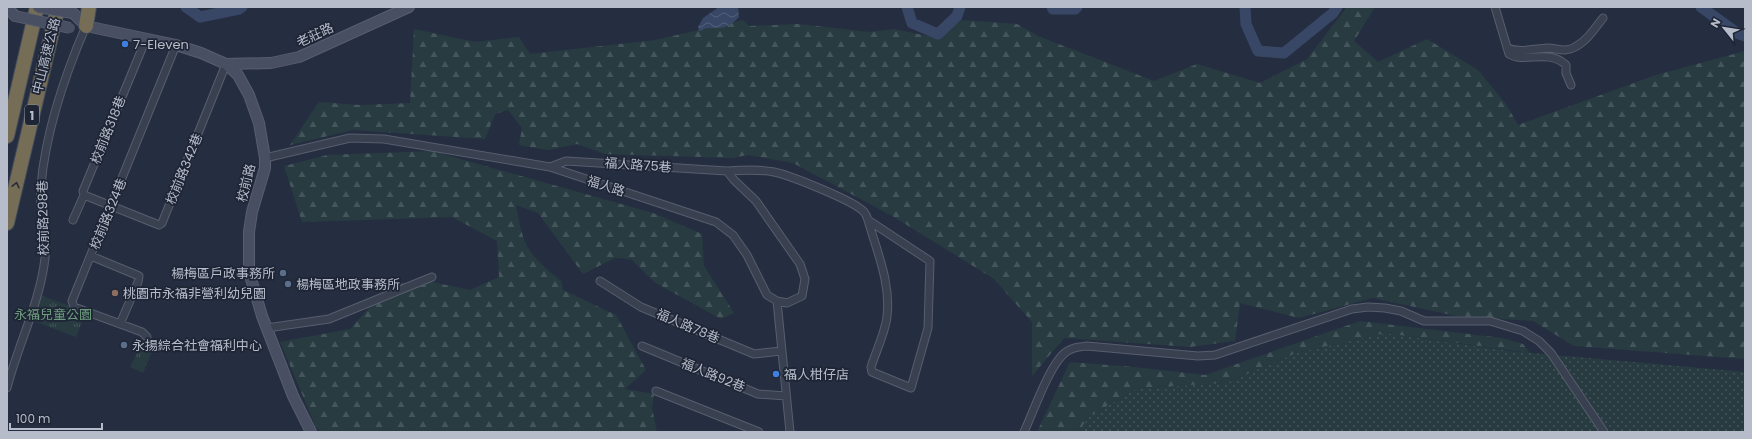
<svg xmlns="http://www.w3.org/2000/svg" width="1752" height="439" viewBox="0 0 1752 439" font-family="Poppins,'Noto Sans TC',sans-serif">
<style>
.grass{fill:url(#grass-dots)}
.forest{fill:url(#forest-firs)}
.park{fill:url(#park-tufts)}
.water{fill:url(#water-waves)}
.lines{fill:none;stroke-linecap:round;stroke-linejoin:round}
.river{stroke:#394767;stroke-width:11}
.street-casing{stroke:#575e6d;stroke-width:9}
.secondary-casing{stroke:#575e6d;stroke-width:12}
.highway-casing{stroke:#444b5a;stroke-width:16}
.street{stroke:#394050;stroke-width:7}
.secondary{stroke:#484f63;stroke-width:10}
.highway{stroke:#766d57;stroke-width:14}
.secondary-bridge-casing{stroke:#575e6d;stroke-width:12;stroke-linecap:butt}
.secondary-bridge{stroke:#484f63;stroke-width:10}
.oneway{stroke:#272c38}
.shop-dot{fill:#3f7fe0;stroke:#1e2535;stroke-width:1.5}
.service-dot{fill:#5c6f8a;stroke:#1e2535;stroke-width:1.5}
.education-dot{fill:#8d6e63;stroke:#1e2535;stroke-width:1.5}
.labels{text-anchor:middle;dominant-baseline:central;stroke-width:3.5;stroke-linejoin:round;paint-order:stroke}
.shield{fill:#1e2535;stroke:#888f9d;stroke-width:1}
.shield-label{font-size:12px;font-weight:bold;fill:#b6bcca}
.street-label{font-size:13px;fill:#b6bcca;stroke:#1e2535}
.poi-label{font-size:13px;fill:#b6bcca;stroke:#1e2535;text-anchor:start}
.park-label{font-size:13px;fill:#6d9b7d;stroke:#1e2535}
</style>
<defs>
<pattern id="grass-dots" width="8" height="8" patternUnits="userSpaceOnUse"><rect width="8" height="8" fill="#273b41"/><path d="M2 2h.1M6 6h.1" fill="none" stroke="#44555b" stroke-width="1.8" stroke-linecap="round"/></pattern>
<pattern id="forest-firs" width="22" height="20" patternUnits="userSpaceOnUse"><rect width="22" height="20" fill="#273b41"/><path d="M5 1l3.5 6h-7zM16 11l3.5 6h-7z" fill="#44555b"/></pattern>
<pattern id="park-tufts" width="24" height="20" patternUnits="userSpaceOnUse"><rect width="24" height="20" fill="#273b41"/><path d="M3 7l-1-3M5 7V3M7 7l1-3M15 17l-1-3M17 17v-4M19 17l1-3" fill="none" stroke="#44555b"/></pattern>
<pattern id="water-waves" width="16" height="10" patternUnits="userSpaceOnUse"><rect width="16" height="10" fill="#394767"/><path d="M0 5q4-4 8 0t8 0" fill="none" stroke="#53607b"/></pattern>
</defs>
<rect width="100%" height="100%" fill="#252e40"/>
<!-- grass -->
<path class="grass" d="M1385,333L1510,351L1745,372V432H1079L1088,417L1138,388L1226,383L1296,353Z"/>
<!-- forest -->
<path class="forest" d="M1347,7H1375L1354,41L1378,62L1427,39L1478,70L1506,104L1518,125L1656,75L1745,51V359L1574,346L1533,321L1456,316L1373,298L1299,318L1240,303L1235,341L1190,347L1064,338L1032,376V322L994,279L894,217L793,163L748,155L732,158L605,154L577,144L548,150L519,145L522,128L508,110L495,114L485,139L353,130L290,145L319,102L360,105L410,103L414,29L475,42L519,37L530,54L655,40L743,20L749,26L798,24L870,32L894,29L938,38L961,20L1017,24L1038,36L1154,81L1197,64L1260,83L1307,59Z
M432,151L653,213L702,234L704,266L734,313L721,319L654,282L631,259L615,258L583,274L538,213L516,205C523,247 528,254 561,281L563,290L616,315L646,370L625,389L654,394L652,408L657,432H321L316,427L280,342L350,329L392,283L432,282L470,290L499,277L497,241L452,217L302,222L284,166L327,155Z
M1360,321L1502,338L1523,344L1530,353L1385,333L1296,353L1226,383L1138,388L1088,417L1079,432H1037L1070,362L1134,367L1205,375Z"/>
<!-- park -->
<path class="park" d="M42,296L86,312L76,337L34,321Z
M156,341L143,373L130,367L143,342Z"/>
<!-- water -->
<path class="water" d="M719,7H738L739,17C728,29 722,28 708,28C704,28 703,31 699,31L698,27L703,18Z"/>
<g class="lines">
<!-- river -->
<path class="river" d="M186,7L200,17L239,9L242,7
M907,7L912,23L938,34L957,16L960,7
M1052,7L1053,9H1075L1077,7
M1245,7L1246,24L1258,51L1284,53L1333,13L1337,7
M1701,7L1737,33L1745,36"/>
<defs>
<path id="street" d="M1495,7L1509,54C1525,64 1548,48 1566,65V73L1571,85
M146,39L83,191L84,195L159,225L162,223L226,64
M1507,48C1519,53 1534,49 1547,48C1557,48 1565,53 1575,47C1587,41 1595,28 1603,18
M265,158L350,138L384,139L550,167L716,222L733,235L747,255L767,295L777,301L790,432
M550,167L566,161L727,171C743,170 758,169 774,172C789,175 855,201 864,212C866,214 867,217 868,220C877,252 891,283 887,317C885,333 876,351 871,367L872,372L911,388L928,328L930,261L868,220
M727,171L734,180L756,201L800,264L805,279L802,296L787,303L777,301
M73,220L84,195
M91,256L139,276L138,282L120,324
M600,281L641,307L754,354L781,351
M267,328L329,319L432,277
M147,337L142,332L74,307L72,301L176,45
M642,346L758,394L786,396
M7,388C18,344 40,303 45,258C48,233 38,210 41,185C46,130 64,77 86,26
M656,391L759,432
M1024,432C1033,413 1050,363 1066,352C1073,347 1079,347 1087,346L1198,356L1215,355L1352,309L1368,307L1385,308L1401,311L1424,321H1490L1523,331L1539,341L1551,353L1604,432"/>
<path id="secondary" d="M7,7L15,16
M73,13L86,26L176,45L201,53L226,64L238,75L249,95L259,123L265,158V168L252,212L249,232V272L262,316L293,396L311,432
M226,64L271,63L299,57L409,7"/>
<path id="highway" d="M86,26L89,7
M7,136L37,7
M7,223L58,7"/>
</defs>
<!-- street casing -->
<use href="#street" class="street-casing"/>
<!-- secondary casing -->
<use href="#secondary" class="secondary-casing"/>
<!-- highway casing -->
<use href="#highway" class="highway-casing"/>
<!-- street -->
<use href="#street" class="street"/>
<!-- secondary -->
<use href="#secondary" class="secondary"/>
<!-- highway -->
<use href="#highway" class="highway"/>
<defs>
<path id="secondary-bridge" d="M38,7L73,13
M15,16L70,28"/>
</defs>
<!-- secondary-bridge casing -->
<use href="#secondary-bridge" class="secondary-bridge-casing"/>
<!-- secondary-bridge -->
<use href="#secondary-bridge" class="secondary-bridge"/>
</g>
<!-- one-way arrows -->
<defs><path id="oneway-chevron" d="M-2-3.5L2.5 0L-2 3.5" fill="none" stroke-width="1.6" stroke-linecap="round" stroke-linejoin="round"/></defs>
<use class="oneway" href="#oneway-chevron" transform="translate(16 185) rotate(-77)"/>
<!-- markers -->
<g class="shop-dot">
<circle cx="125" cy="44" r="4"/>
<circle cx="776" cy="374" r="4"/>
</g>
<g class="service-dot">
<circle cx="283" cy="273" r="4"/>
<circle cx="288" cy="284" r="4"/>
<circle cx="124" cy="345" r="4"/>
</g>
<circle class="education-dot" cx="115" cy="293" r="4"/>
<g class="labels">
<!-- shield labels -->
<rect class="shield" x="25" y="105" width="14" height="20" rx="3"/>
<g class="shield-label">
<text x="32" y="115">1</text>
</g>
<!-- street labels -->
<g class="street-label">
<text transform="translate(315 35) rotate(-25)">老莊路</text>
<text transform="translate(46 56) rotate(-76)">中山高速公路</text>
<text transform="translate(108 130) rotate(-68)">校前路318巷</text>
<text transform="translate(638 165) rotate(4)">福人路75巷</text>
<text transform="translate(184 169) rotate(-68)">校前路342巷</text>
<text transform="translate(246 183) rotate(-76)">校前路</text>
<text transform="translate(606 186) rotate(18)">福人路</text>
<text transform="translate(108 214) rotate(-68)">校前路324巷</text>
<text transform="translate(43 218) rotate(-91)">校前路298巷</text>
<text transform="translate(688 326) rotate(23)">福人路78巷</text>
<text transform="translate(713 375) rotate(22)">福人路92巷</text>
</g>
<!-- poi labels -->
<g class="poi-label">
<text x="133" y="44">7-Eleven</text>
<text x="275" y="273" text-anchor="end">楊梅區戶政事務所</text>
<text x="296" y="284">楊梅區地政事務所</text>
<text x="123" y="293">桃園市永福非營利幼兒園</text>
<text x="132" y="345">永揚綜合社會福利中心</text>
<text x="784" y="374">福人柑仔店</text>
</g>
<!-- park labels -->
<g class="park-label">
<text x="53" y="314">永福兒童公園</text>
</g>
</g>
<!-- border -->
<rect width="1752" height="439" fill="none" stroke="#b6bcca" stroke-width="16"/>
<!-- north arrow -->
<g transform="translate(1724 28) rotate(300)" stroke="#1e2535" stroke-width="3" paint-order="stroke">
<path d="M0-3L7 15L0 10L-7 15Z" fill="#b6bcca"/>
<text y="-6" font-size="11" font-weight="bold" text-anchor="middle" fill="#b6bcca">N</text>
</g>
<!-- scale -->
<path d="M10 423v6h92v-6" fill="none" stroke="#b6bcca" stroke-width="2"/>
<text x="16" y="423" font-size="12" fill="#b6bcca" stroke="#1e2535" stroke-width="3" paint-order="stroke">100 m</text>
</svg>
